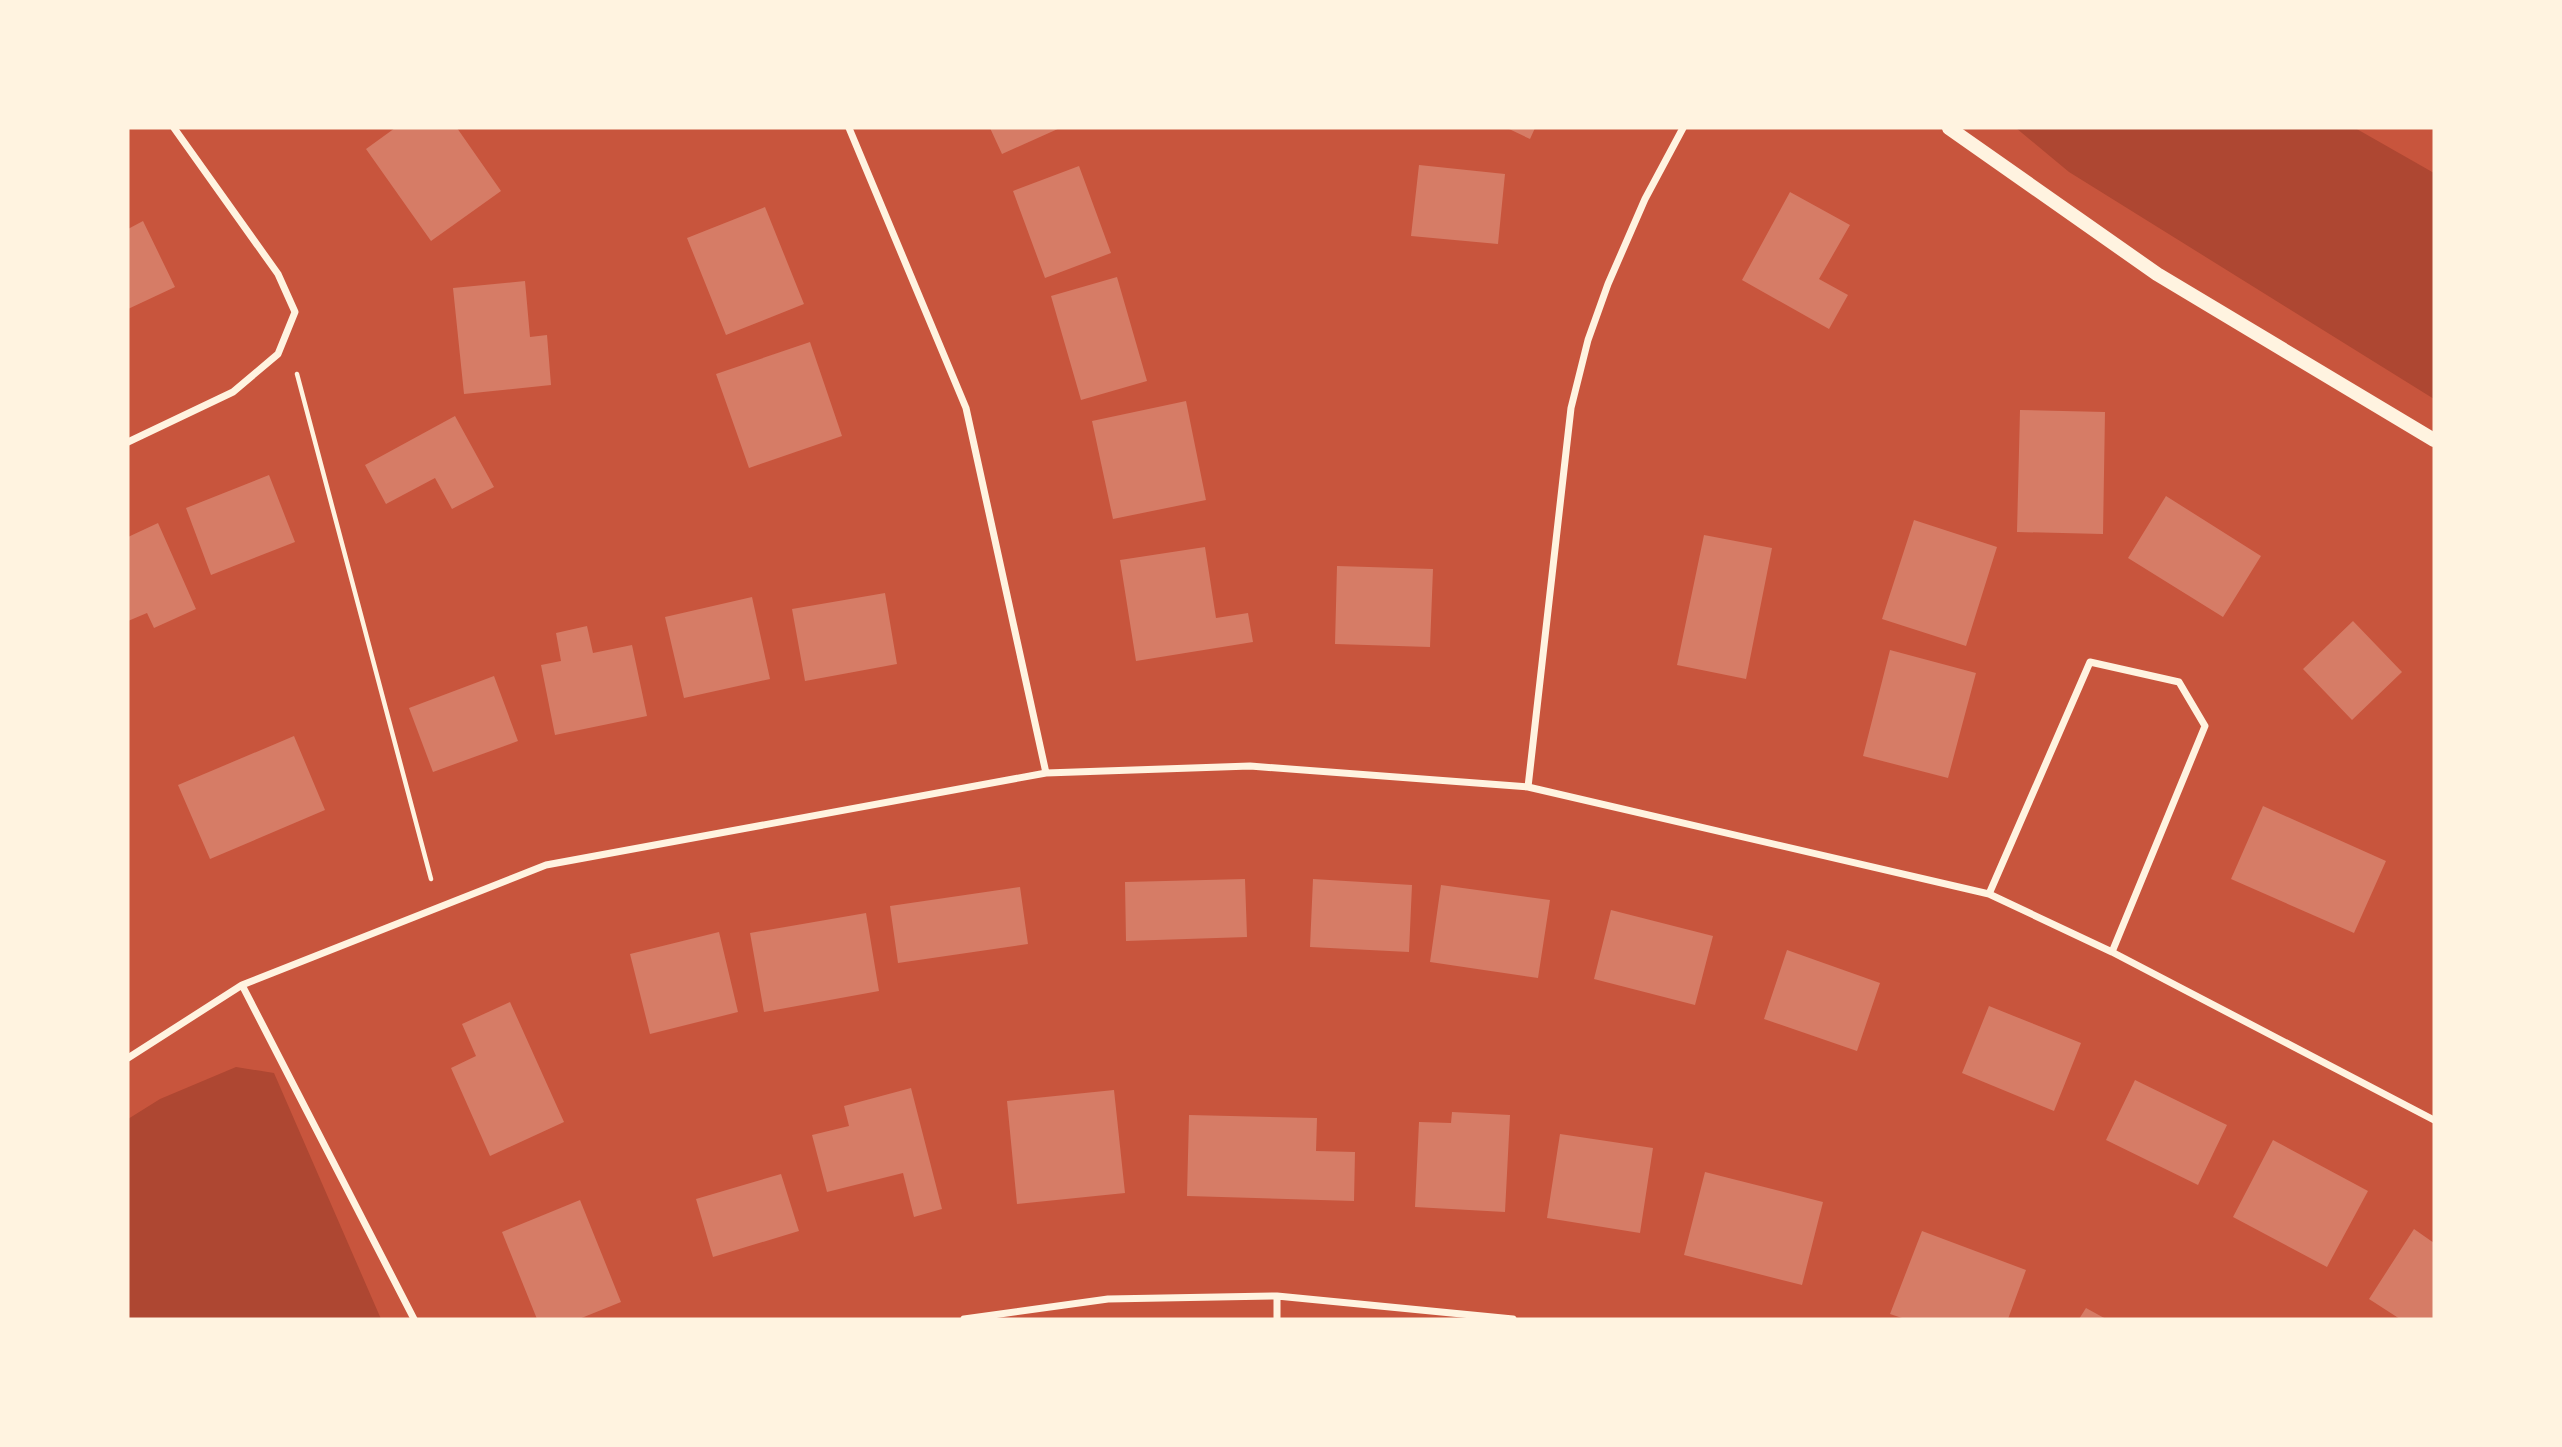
<svg xmlns="http://www.w3.org/2000/svg" width="2562" height="1447" viewBox="0 0 2562 1447" font-family="Cabin,sans-serif">
<style>
.green{fill:#ae4732}
.building{fill:#d67c66}
.lines{fill:none;stroke-linecap:round;stroke-linejoin:round}
.path{stroke:#fff3e0;stroke-width:4.5}
.minor{stroke:#fff3e0;stroke-width:7}
.secondary{stroke:#fff3e0;stroke-width:14}
</style>
<rect width="100%" height="100%" fill="#c8553d"/>
<!-- green -->
<path class="green" d="M2016,128H2355L2434,173V399L2069,172Z
M236,1067L274,1073L381,1319H128V1119L160,1099Z"/>
<!-- building -->
<path class="building" d="M395,128H457L501,191L431,241L366,149Z
M990,128H1060L1002,154Z
M1507,128H1535L1530,139Z
M1419,165L1505,174L1498,244L1411,236Z
M1079,166L1111,253L1045,278L1013,191Z
M1790,192L1850,225L1819,279L1848,295L1829,329L1742,280Z
M765,207L804,304L726,335L687,238Z
M143,221L175,287L128,309V229Z
M1117,277L1147,381L1081,400L1051,296Z
M525,281L530,337L547,335L551,385L464,394L453,288Z
M810,342L842,436L749,468L716,374Z
M1186,401L1206,500L1113,519L1092,421Z
M2020,410L2105,412L2103,534L2017,532Z
M455,416L494,487L452,509L435,478L386,504L365,465Z
M269,475L295,542L211,575L186,508Z
M2166,496L2261,556L2223,617L2128,558Z
M1914,520L1997,547L1966,646L1882,619Z
M158,523L196,609L154,628L147,613L128,621V537Z
M1704,535L1772,548L1746,679L1677,665Z
M1205,547L1216,618L1248,613L1253,642L1136,661L1120,560Z
M1337,566L1433,569L1430,647L1335,644Z
M885,593L897,664L805,681L792,609Z
M752,597L770,679L684,698L665,617Z
M2353,621L2402,672L2352,720L2303,669Z
M587,626L593,653L632,645L647,716L555,735L541,665L561,661L556,633Z
M1890,650L1976,673L1948,778L1863,756Z
M494,676L518,741L433,772L409,708Z
M294,736L325,810L210,859L178,785Z
M2263,806L2386,861L2354,933L2231,879Z
M1245,879L1247,937L1126,941L1125,882Z
M1313,879L1412,885L1409,952L1310,947Z
M1441,885L1550,900L1538,978L1430,962Z
M1020,887L1028,944L898,963L890,906Z
M1611,910L1713,936L1695,1005L1594,979Z
M866,913L879,991L764,1012L750,933Z
M719,932L738,1012L650,1034L630,954Z
M1787,950L1880,983L1857,1051L1764,1019Z
M510,1002L564,1122L490,1156L451,1068L476,1056L462,1024Z
M1989,1006L2081,1043L2054,1111L1962,1073Z
M2135,1080L2227,1125L2198,1185L2106,1140Z
M911,1088L942,1209L914,1217L903,1173L827,1192L812,1135L849,1126L844,1106Z
M1114,1090L1125,1193L1017,1204L1007,1101Z
M1452,1112L1510,1115L1505,1212L1415,1207L1419,1122L1451,1123Z
M1189,1115L1317,1118L1316,1151L1355,1152L1354,1201L1187,1196Z
M1560,1134L1653,1148L1640,1233L1547,1218Z
M2273,1140L2368,1191L2327,1267L2233,1217Z
M1705,1172L1823,1202L1802,1285L1684,1255Z
M781,1174L799,1231L713,1257L696,1199Z
M580,1200L621,1302L579,1319H537L502,1232Z
M2414,1229L2434,1243V1319H2400L2369,1299Z
M1922,1231L2026,1270L2008,1319H1905L1890,1314Z
M2086,1308L2106,1319H2079Z"/>
<g class="lines">
<!-- path -->
<path class="path" d="M297,374L431,879"/>
<!-- minor -->
<path class="minor" d="M849,128L966,408L1046,773
M128,442L233,392L278,354L295,312L278,274L174,128
M1528,787L1571,408L1588,340L1608,284L1645,199L1683,128
M1989,894L2090,662L2179,682L2205,726L2112,952
M242,985L414,1319
M128,1058L242,985L546,865L1046,773L1250,766L1528,787L1989,894L2112,952L2434,1120
M964,1319L1108,1299L1277,1296L1513,1319
M1277,1319V1296"/>
<!-- secondary -->
<path class="secondary" d="M1949,128L2157,274L2434,440"/>
</g>
<!-- border -->
<rect width="2562" height="1447" fill="none" stroke="#fff3e0" stroke-width="259"/>
</svg>
